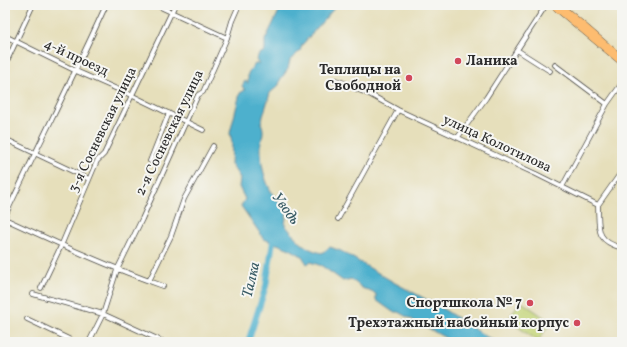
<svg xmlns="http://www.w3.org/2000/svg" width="627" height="347" viewBox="0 0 627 347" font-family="Vollkorn,serif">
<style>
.green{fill:#c3d477;stroke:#778051}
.water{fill:#4eb0cd;stroke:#3c6e7c}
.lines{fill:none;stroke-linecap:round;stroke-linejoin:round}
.river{stroke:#4eb0cd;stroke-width:6}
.minor-casing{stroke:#474641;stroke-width:5.5}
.major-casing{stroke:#474641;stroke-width:6}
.minor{stroke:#fff;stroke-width:4}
.major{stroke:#fdbc70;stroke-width:5}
.poi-dot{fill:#d1495b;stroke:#f6f6f2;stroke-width:1.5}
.labels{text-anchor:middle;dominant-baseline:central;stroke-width:4;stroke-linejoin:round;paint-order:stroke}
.street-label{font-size:14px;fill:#2b2b2b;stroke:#f6f6f2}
.poi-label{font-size:14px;font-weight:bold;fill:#2b2b2b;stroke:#f6f6f2;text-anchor:end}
.water-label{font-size:15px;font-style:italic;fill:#375a64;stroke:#f6f6f2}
</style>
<rect width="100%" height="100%" fill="#f6f6f2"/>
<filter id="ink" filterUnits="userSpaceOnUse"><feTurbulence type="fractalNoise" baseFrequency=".025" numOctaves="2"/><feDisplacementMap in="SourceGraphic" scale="8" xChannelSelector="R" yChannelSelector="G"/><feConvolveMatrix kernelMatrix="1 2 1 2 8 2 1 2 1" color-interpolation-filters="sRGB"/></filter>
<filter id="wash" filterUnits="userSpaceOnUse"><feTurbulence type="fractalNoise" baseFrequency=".012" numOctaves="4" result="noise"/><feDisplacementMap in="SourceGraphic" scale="16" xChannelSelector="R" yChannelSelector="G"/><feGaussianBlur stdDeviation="0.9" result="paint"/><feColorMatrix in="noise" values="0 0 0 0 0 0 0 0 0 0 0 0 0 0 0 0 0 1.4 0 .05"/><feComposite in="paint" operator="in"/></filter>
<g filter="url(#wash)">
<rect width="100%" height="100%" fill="#e6dfbb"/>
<!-- green -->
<path class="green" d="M520,301L551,322L538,341L508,320Z"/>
<!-- water -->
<path class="water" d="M282,5H337L302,45L300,51L290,60L288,69L280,80L279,85L270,93L261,123C265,131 262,136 261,144C260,168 267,195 287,209L285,225C297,239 303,249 322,253L330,247L341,251L395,283L437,305L485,336L498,342H453L398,312H393L376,300V294L362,288L351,279L343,281L322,266L310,262L307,264L302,256L290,249L264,239L241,206L245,199L239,187L240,178L231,164L232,143L230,133L240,93L245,90L242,86L245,81L248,83V73L255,64H259L256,60L259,54L265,51V40Z"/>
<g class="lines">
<!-- river -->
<path class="river" d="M248,342L266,286L274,235"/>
</g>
</g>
<g filter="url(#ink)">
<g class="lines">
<defs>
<path id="minor" d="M156,5L227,38
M5,36L76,71L133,96L203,130
M517,50L550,71
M5,65L33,5
M555,65L607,104
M336,80L351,85L354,88L371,95L398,110L536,174L598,205C599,229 595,241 622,248
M458,137L486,98L546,5
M5,139L89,179
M620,147L622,148
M150,161L169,113
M562,187L607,104L622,83
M598,205L622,171
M5,216C38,146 74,76 106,5
M5,219C57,243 109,267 163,286
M338,219L398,110
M149,281L171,236L184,199L213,146
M41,288L61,246L97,161L104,154L175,5
M33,294L103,314L164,342
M27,319L75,342
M89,342L103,314L117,270L142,219L198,95L203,92L227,38L232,21L239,5"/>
<path id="major" d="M552,5L622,63
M560,5L622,58"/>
</defs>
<!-- minor casing -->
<use href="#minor" class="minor-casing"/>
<!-- major casing -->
<use href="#major" class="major-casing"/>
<!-- minor -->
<use href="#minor" class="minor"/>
<!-- major -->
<use href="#major" class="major"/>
</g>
</g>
<!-- markers -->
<g class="poi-dot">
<circle cx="458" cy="61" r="4"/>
<circle cx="409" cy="78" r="4"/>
<circle cx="530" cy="303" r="4"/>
<circle cx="577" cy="323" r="4"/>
</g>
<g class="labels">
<!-- street labels -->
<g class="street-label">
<text transform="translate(76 58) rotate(25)">4-й проезд</text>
<text transform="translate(103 130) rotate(-64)">3-я Сосневская улица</text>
<text transform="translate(170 133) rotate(-64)">2-я Сосневская улица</text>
<text transform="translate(497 144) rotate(25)">улица Колотилова</text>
</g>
<!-- poi labels -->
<g class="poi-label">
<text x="466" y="61" text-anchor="start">Ланика</text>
<text x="401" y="70">Теплицы на<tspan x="401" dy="16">Свободной</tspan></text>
<text x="522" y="303">Спортшкола № 7</text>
<text x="569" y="323">Трехэтажный набойный корпус</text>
</g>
<!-- water labels -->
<g class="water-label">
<text transform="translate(285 209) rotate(54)">Уводь</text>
<text transform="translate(252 280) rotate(-77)">Талка</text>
</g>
</g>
<!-- margin -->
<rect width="627" height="347" fill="none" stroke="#f6f6f2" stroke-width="20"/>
</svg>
